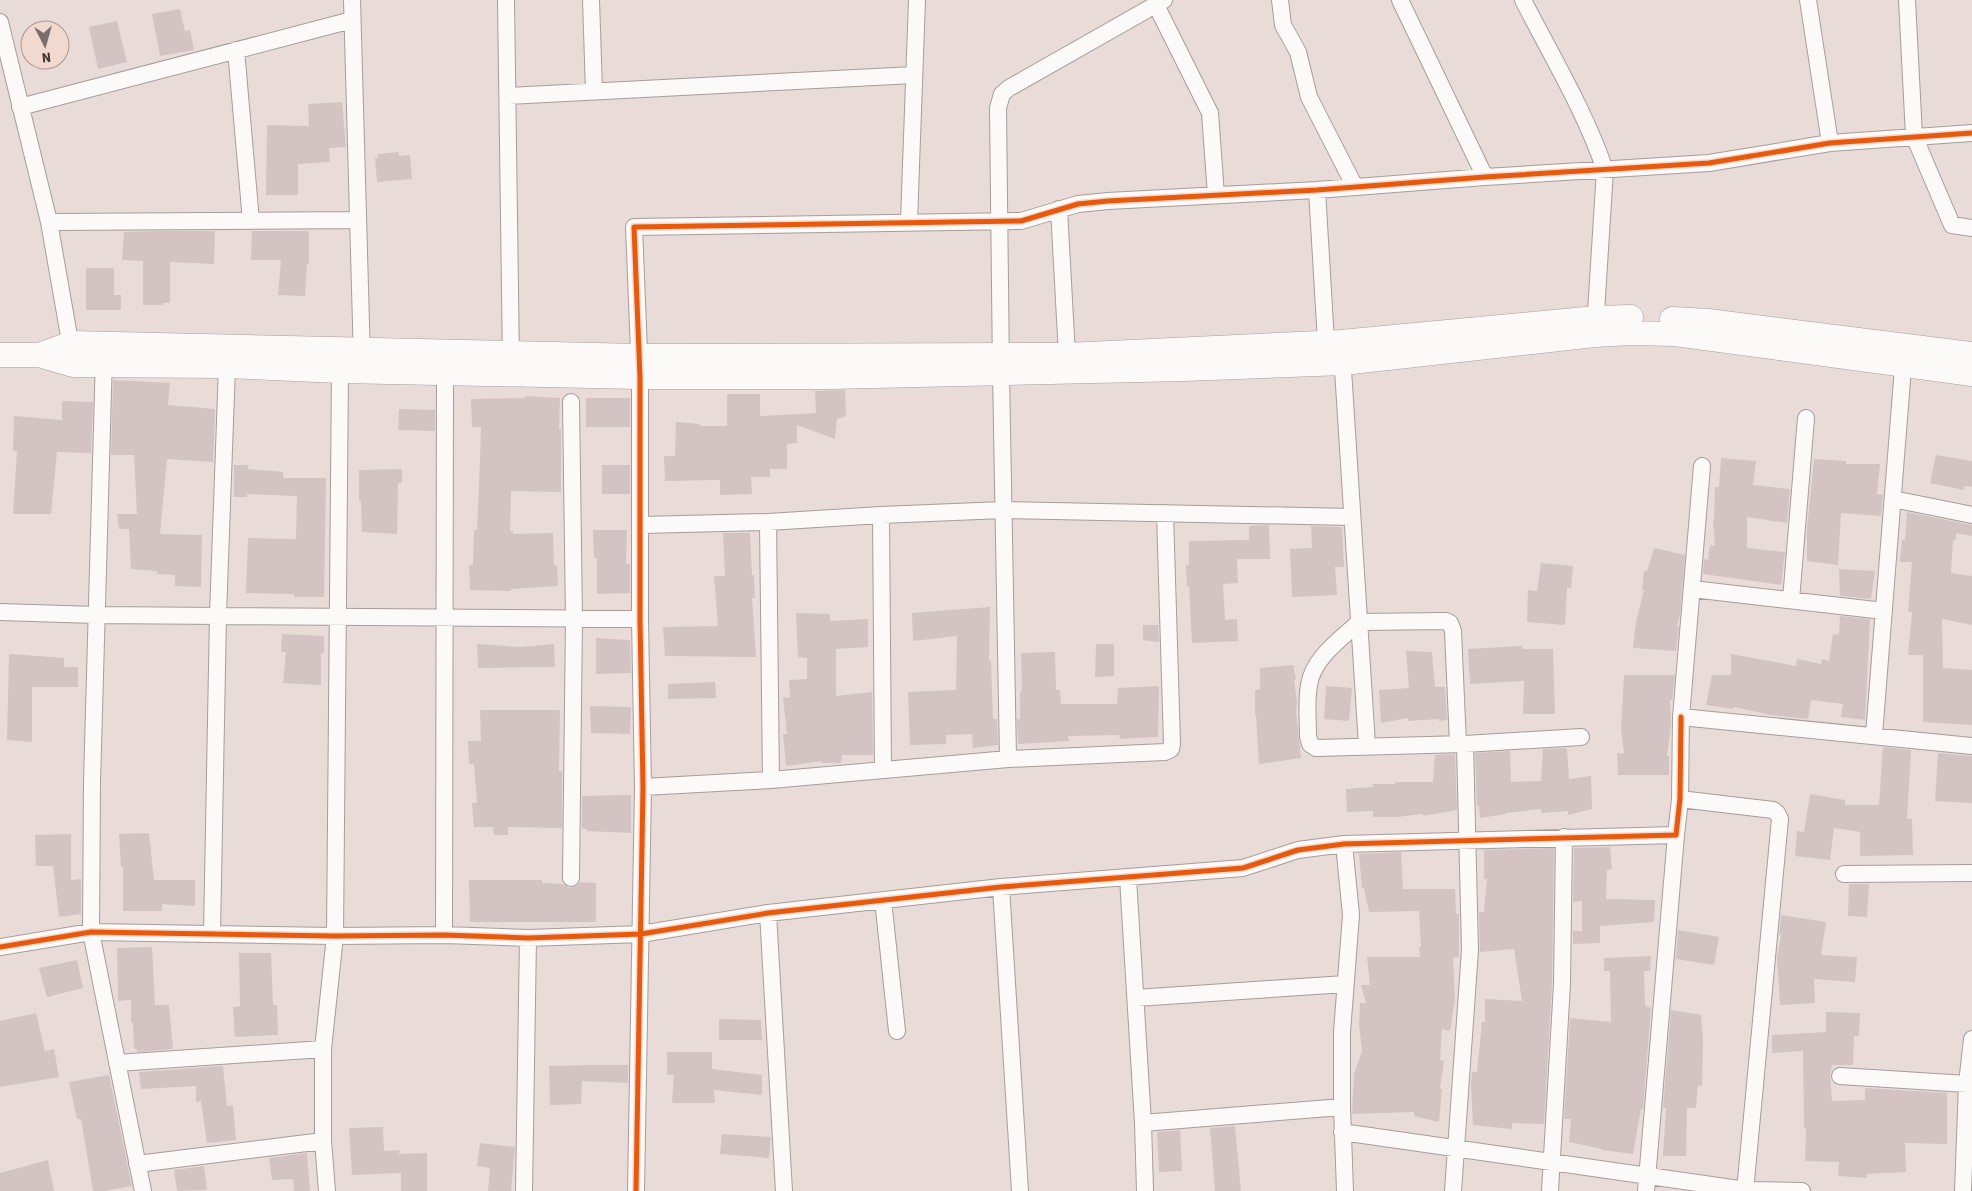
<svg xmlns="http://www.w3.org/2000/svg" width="1972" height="1191" viewBox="0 0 1972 1191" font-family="'Source Sans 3',sans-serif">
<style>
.building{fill:#d3c3c2}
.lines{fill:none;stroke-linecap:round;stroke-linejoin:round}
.street-casing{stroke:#a69d99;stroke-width:18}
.secondary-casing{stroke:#a69d99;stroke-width:25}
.street{stroke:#fcfaf9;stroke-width:16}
.secondary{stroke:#fcfaf9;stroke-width:24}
.cycleway-casing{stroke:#f1d9d0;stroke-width:8}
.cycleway{stroke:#e8590c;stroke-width:5}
</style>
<rect width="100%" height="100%" fill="#e9dcd8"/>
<!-- building -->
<path class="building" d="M180,9L185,31L190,30L194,50L160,56L152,14Z
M117,21L127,62L98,69L89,27Z
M342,102L346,147L329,148L330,162L298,164V195H266L267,125L309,126L308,104Z
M399,152V156L410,155L412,179L377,182L375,158H378V154Z
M157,231H215L214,264L170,262V303H163V305H143V261L122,260L124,232Z
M252,231H309V264H307L305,296L278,295L281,260H251Z
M86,268H114V295H121V310H86Z
M113,380L170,383L168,405L215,409L213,462L167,459L160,534L202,535L201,587L175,586V575L157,574V571L131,569L129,529H119L117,514H137L134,455H113L111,454Z
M845,390L846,416L837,419L835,439L797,425V443L787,444V469H770V477H751L752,494L720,495V480L665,481L664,456H675L676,422L700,424V426H727V394H760V416L816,413L815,391Z
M525,396L560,398L559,429H561V492L511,491L510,531H513V534L553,533L554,565H557L558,586L511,589V591L470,590L469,565H473L474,530H477L480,460L481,427H472L471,399L525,398Z
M586,398H630V427H586Z
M62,401L93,402L91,453L57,452L51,514H13L17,451H13L14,416L62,420Z
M399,409L435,410V431L398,430Z
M1936,455L1972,461V487L1965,486L1964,490L1930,483Z
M1721,458L1756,461L1753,485L1790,489L1787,523L1747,517V548L1785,552L1781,585L1703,574L1704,559L1708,560L1710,545L1715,546L1713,520H1714L1715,487H1719Z
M1814,459L1846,461V464H1880L1877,494L1883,495L1881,516L1841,513L1838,565L1807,561V528Z
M234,465H248V469L283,472V478H326L324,597H294V594L246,593L248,538L296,539L297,496L247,494V497H234Z
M602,465H630V494H602Z
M402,469V483H398L397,534L362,532L361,501H359V470Z
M1907,512L1972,525V536L1956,533V540H1953L1951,573L1972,576V625L1942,619L1943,668L1972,670V725L1923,722V655H1908L1912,612H1908L1912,562H1900L1902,540H1905Z
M1269,525L1270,559H1237L1238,583L1223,584L1225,620L1237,619L1238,641L1192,643L1189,586H1187L1186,565H1189V541L1249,540V526Z
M1311,526L1342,527L1344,567H1335L1337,595L1292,597L1290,549L1312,548Z
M593,530H627L626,564H630V593L597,594V558H594Z
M723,533H750L752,575H754L755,598H752L756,657L665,656L663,627L718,626L714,576H725Z
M1654,548L1685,555L1680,614L1677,626H1679L1676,651L1633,648L1636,622L1644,590H1642L1644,571H1647Z
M1541,563L1573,566L1571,588L1567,587L1565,625L1527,622L1528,590L1537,591Z
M1839,569L1875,571L1871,599L1840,596Z
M990,607L989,660L991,661L993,719H997L998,745L973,748L972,734L946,735V744L910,745L908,692L956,690L957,636L913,641L912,613Z
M796,613L830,614V621L868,619V647L836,649V696L872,692L873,755H842L841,763H822V761L786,766L783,734H787L783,697L790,698L789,680L807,679V658L798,657Z
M1840,616L1870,619L1865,720L1841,717L1843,704L1811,700L1808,719L1771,715L1734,707L1733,709L1706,705L1712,675H1731V654L1796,666L1797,659L1821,664L1822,659L1829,661L1833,634L1839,635Z
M1143,625H1158L1159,642L1143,640Z
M282,634L324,636V653H321V685L283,683L286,652H281Z
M596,638L630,640L631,673L596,674Z
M477,644L520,647L554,644L555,667L478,668Z
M1096,644H1114V676L1095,677Z
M1522,646L1523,649H1553L1555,714H1523L1524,681L1470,684L1468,649Z
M1406,651L1432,652L1435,687H1445L1447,720L1439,721V719L1408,721V718L1381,723L1379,690L1409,688Z
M1055,652L1056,690H1060L1061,704H1117L1118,688L1159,686L1158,737L1120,739L1119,735L1068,736L1069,741L1018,744L1017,719H1020V691H1022L1021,653Z
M9,654L64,658V667H78V687H32V742L7,740Z
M1293,665L1296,679L1294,680L1297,702L1296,711L1301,758L1259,764L1256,715H1255V690L1260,689V668Z
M1624,675H1675L1672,700H1670L1671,725L1667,756H1669V775H1618L1617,753L1624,754L1621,729Z
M715,682L716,698L668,699V684Z
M1326,686L1352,688L1349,721L1324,719Z
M590,706L631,707L630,734L591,733Z
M480,710H560L559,771H562V828L508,827V835H494L493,827H474L472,803H477L474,764H469L468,741H481Z
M1883,747L1911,750L1907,819H1912L1913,855L1860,856V832L1834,828L1830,860L1795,856L1797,831L1804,832L1810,794L1845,800V805H1879Z
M1567,748L1569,779L1591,776L1592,809L1568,815V811L1541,813V809L1505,813L1506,814L1480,818L1479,806H1477L1475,753L1510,751L1511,782L1541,781L1543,749Z
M1938,753L1972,756V803L1935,801Z
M1455,754L1457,810L1423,816V814L1396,817H1373V811L1347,812L1346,789L1373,787V784H1395V782H1433L1435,755Z
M631,795V833L587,831V829L582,828V796Z
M149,833L154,880H195V906L162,904V911H123V867H121L119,834Z
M71,834V880L81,879V914L59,917L53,866H36L35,835Z
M1610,847L1612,869L1607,870L1606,899L1655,900L1654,922L1600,926V943L1573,944V931H1582V901L1573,902L1574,848Z
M1554,848L1552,984L1544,1124L1512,1123V1129L1473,1125L1471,1084L1472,1072H1477L1482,1022H1485V999L1522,1001L1514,949L1480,952L1479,912H1484L1487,879H1484V850Z
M1401,852L1403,889H1455L1456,914H1459V957L1453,958L1455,999L1450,1031L1442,1029L1440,1060L1444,1061L1440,1089H1442L1439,1122L1414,1116V1112L1352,1114L1354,1074L1362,1051L1359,1024L1360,1003H1366L1361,985H1370L1367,957H1420L1419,947H1421L1419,911L1369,912L1364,888H1362L1359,854Z
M469,880H542V883L563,884L570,888L576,886L580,882L596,883V922H470Z
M1849,884H1869L1867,917L1848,916Z
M1781,915L1826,922L1821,955L1857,957L1855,982L1814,979L1815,1003L1780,1005L1777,957L1781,935H1779Z
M1678,930L1719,937L1714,965L1676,959Z
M152,947L155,1005H169L173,1049L137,1052V1049H134L133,1023H131V1000L118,1001L117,948Z
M239,953H271L273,1005H277L278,1035L235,1037L233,1007L240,1006Z
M1651,956L1650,971H1644L1645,1005L1651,1008L1643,1109H1641L1633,1154L1602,1150V1149L1569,1142L1571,1119H1564L1570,1018L1611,1022L1610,971H1604V958Z
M77,960L83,988L47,997L39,968Z
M1671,1010L1701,1015L1703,1038L1702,1086L1698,1085L1696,1108H1687L1686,1156H1663L1666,1108H1663Z
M1826,1012L1860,1013L1859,1036H1854L1853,1065H1832L1830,1076L1832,1101L1865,1100V1088L1947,1093V1144L1905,1143L1906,1172L1867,1174V1178L1838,1176L1839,1162L1805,1161L1806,1128H1804L1803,1051L1772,1053V1035L1826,1032Z
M36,1013L45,1051L54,1049L59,1077L0,1087V1021Z
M719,1019L761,1020L762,1040H719Z
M667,1052H712V1069L762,1075V1095L714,1090L715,1103H672L674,1075H667Z
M590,1065H628V1083L582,1081L581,1104L550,1105L549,1066Z
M223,1066L227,1106L233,1105L236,1140L207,1143L201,1101L196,1102V1086L141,1089L139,1072Z
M109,1075L132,1186L105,1191H93L81,1119H77L69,1082Z
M1235,1126L1241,1191H1215L1210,1128Z
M383,1127L384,1151L400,1150L399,1154L427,1153V1191H401V1173L352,1175L349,1128Z
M1180,1130L1182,1171L1159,1172L1157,1132Z
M722,1134L771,1137L769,1158L720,1154Z
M480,1143L515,1147L511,1191H488L490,1168L477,1166Z
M307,1153L310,1191H294L293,1179L272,1180L269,1158Z
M48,1160L54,1191H0V1173Z
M204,1166L207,1190L177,1191L174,1170Z"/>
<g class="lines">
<defs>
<path id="street" d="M352,0L362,360
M506,0L511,362
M591,0L594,91
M1280,0L1283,25L1298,52L1309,97L1355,187
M1400,0L1485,177
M1523,0C1551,55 1585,111 1605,170L1595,328
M1808,0L1830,143
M1907,0L1914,136L1952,225L1972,228
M1156,5L1210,113L1216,195
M0,22L49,222L72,353
M236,50L251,221
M508,96L914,75
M20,107L352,20
M1317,190L1326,342
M1059,209L1067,355
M909,221L917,0
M49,222L358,220
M1342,354L1367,745
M104,356L92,782L91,932L143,1191
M1702,466L1681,717L1972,746
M1893,499L1972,515
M881,515L883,769
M768,522L771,780
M641,525L768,522L881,515L1003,510L1352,517
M1692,589L1884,611
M1791,600L1806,418
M0,612L96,615L640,619
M1874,735L1904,355
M1458,744L1453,631L1450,623L1446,621L1359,622C1340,640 1313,658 1309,685C1306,701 1308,720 1308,736L1310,744L1316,748L1465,744L1581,737
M1008,759L1001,373L998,108L1002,94L1009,88L1164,0
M643,787L771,780L1008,759L1165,752L1171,749L1172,744L1165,513
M1680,799L1773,810L1777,813L1780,819L1745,1191
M1344,844L1351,915L1342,1032V1107L1345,1191
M1844,874L1972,873
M571,878L574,618L571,402
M1128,878L1143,1123L1145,1191
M1001,887L1020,1191
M883,900L897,1031
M768,913L784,1191
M212,934L218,615L227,366
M444,935L445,373
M0,947L91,932L335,936L444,935L528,938L641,934L768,913L1001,887L1243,868L1298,850L1344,844L1676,835L1680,799L1681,717
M1136,998L1345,984
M117,1063L323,1049
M1840,1076L1967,1084
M1143,1123L1342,1107
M1342,1132L1746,1190L1802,1191
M137,1164L323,1141
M327,1191L323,1141V1049L335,936L340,371
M524,1191L528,938
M636,1191L643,787L640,619V377L634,227L1021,221L1078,204L1108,201L1317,190L1485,177L1709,163L1830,143L1972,133
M1453,1191L1470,950L1465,744
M1550,1191L1562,984L1564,837
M1646,1191L1676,835
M1963,1191L1967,1084L1972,1039"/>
<path id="secondary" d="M1672,319L1708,321L1972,354
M0,355H39L73,365L227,366L340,371L640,377H830L1184,369L1343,363L1595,335L1629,333L1675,334L1972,374
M39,355L72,343L640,356L1067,355L1341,342L1596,318L1631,317"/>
</defs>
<!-- street casing -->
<use href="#street" class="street-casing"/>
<!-- secondary casing -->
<use href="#secondary" class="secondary-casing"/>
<!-- street -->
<use href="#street" class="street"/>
<!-- secondary -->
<use href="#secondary" class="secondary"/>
<defs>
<path id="cycleway" d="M0,947L91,932L335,936L444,935L528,938L641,934L768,913L1001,887L1243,868L1298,850L1344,844L1676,835L1680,799L1681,717
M636,1191L643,787L640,619V377L634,227L1021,221L1078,204L1108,201L1317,190L1485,177L1709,163L1830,143L1972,133"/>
</defs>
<!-- cycleway casing -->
<use href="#cycleway" class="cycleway-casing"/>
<!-- cycleway -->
<use href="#cycleway" class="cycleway"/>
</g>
<!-- north arrow -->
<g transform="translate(45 45) rotate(174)"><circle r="24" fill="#f1d9d0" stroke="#a99790"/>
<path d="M0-4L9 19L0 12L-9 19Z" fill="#796e6b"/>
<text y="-8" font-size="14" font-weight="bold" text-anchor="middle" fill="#3c3330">N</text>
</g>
</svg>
